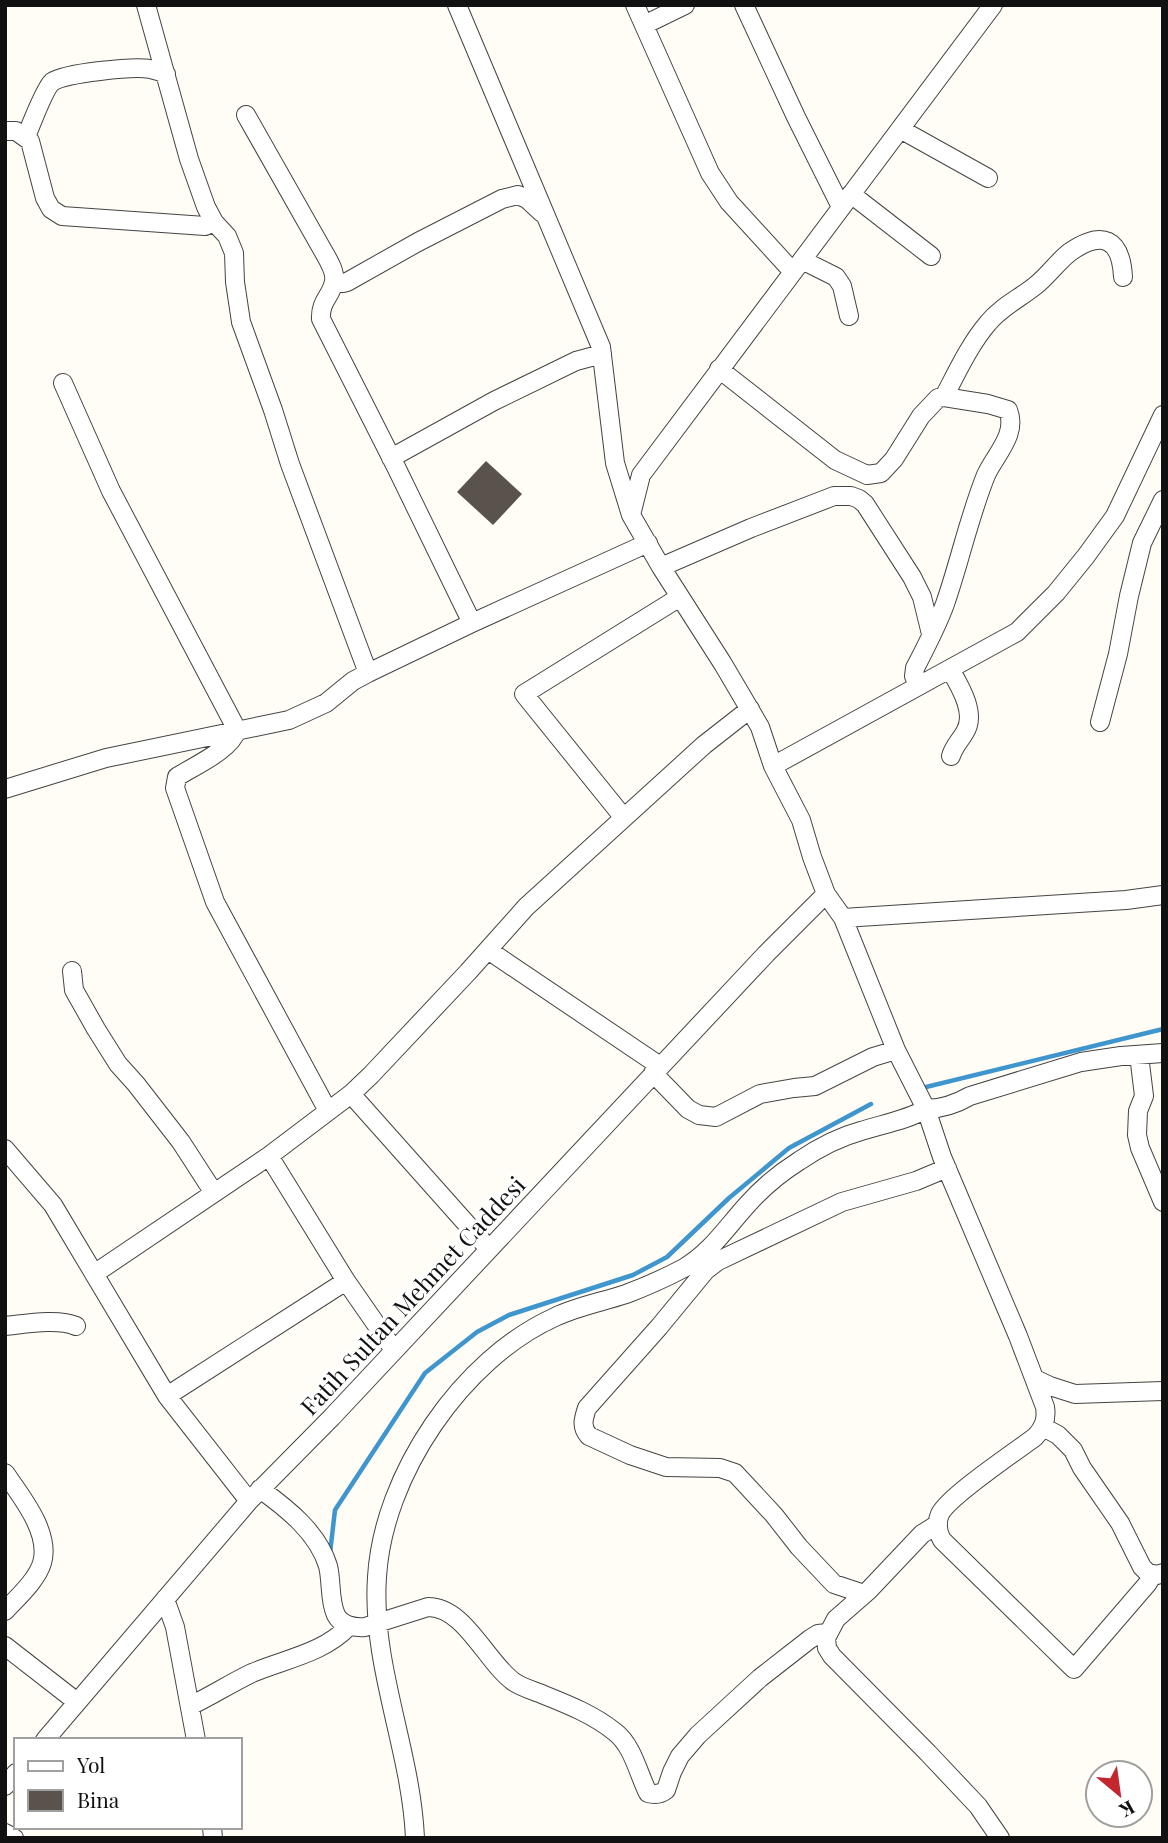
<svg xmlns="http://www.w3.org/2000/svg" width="1168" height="1843" viewBox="0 0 1168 1843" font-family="'Playfair Display',serif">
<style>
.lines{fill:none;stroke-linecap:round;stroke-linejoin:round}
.stream{stroke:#3f96cf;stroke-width:4.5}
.building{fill:#5a524d}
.minor-casing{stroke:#444;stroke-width:20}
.minor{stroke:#fff;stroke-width:18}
.labels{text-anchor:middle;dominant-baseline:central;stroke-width:7;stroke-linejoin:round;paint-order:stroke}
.street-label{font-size:24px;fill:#111;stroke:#fff}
</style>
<rect width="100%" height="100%" fill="#fffdf5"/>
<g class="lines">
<!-- stream -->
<path class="stream" d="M922,1088L1163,1029
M330,1553L335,1510L425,1373L477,1332L509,1315L633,1275L667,1257L729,1198L789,1148L871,1104"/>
</g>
<!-- building -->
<path class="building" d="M486,461L522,494L493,525L457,492Z"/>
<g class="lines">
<defs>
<path id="minor" d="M146,5L189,159L206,207L214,222L227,236L234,253L235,282L241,322L273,410L290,464L368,673
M457,5L601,347L615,463L631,515
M635,5L710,173L729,202L793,272
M744,5L796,117L841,207
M993,5L641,475L631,515L661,567L723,664L760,727L773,766L801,820L812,857L826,894L843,918L896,1050L926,1109C943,1109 956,1104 970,1096L1081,1062L1121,1056L1163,1053
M644,25L685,5
M246,115L322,249C327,258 336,271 334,281C332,296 320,300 321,319L397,469L472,623
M900,129L988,178
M5,131H16L30,141L45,198L51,209L62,216L205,226L214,222
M26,137C30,127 45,88 52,82C65,73 134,66 150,69C155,70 161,72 166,74
M851,194L931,256
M802,260L836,277L842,286L849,316
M334,283H343L347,282L418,242L502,199L518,195L527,199L542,213
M719,369L835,460L867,475L881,473L894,459L921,416L938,398L944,397L988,404L1008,410C1018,434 995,455 986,475C969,517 960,561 945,604C937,626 926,647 915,668L914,676L918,686
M63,383L111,491L237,730C231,750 194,766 177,777L175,788L215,902L328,1111
M944,397C957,372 970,344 988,323C1001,307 1020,298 1035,286C1048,276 1057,262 1070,252C1102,230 1121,238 1123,277
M391,458L494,401L576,361L602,354
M661,567L751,528L834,496H851L859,499L865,504L912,577L922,597L931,634
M950,669C959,685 977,713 965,732C960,741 954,746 951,756
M1100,722L1118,654L1129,596L1142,543L1163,500
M773,766L1017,632L1056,593L1086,556L1115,516L1163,415
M5,789L106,758L289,720L326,703L353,681L368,673L472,623L648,543
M624,818L524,694L680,597
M843,918L1126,900L1163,895
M488,950L660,1066
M72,971L74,990L96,1029L118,1064L136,1084L181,1142L214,1193
M1139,1055L1144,1096L1138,1111L1137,1135L1140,1148L1163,1202
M653,1073L688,1109L699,1115L716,1117L760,1094L794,1088L815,1086L873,1057L896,1050
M351,1094L489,1249
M5,1149L53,1205L167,1396L249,1501
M269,1156L346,1281L394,1350
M94,1274L269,1156L351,1094L371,1075L468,972L526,907L704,745L750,709
M5,1326C25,1324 58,1318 76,1326
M1035,1379L1050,1386L1075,1394L1163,1391
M167,1396L346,1281
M1043,1427L1058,1435L1073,1450L1082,1468L1120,1523L1142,1567L1149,1574L1157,1575L1163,1573
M5,1473C21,1496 51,1533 42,1563C37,1580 17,1598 5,1611
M260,1489C288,1509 318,1533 328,1566C332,1582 329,1600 336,1615C341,1625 354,1628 365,1627L428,1607C465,1607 486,1662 514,1682C523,1688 535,1691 544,1695C569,1705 594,1715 615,1732C633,1746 638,1773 648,1793C655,1795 661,1794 666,1790L672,1772L680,1756L698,1735L760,1678L810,1639L818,1634L827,1633
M938,1524L922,1534L868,1591L836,1619L826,1638L827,1648L832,1656L928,1753L978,1806L1000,1838
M864,1594L834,1584L799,1547L774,1515L735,1473L720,1468L666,1467L630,1455L589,1436C581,1427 583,1420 587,1408L659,1327L706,1270L718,1261L842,1202L916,1181L947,1168
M165,1599L175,1627L196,1740
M5,1646L77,1702
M190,1706C211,1696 231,1683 252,1673C285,1659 324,1653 349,1626
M45,1740L249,1501L332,1417L766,954L826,894
M5,1786L16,1773
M212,1827L213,1838
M5,1833L14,1838
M415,1838C411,1749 371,1666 377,1577C383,1475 462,1359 555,1317C578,1306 602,1302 626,1294C645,1287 665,1278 684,1268C711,1252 726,1228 747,1205C762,1188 780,1173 799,1161C818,1148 839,1137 861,1131C883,1124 907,1120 926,1109L942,1157L1018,1336L1045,1407C1047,1419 1044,1428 1035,1437C1015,1452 949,1496 940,1514C936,1523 937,1531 942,1540L1074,1669L1148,1583L1153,1574"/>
</defs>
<!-- minor casing -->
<use href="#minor" class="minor-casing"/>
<!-- minor -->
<use href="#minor" class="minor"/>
</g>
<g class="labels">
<!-- street labels -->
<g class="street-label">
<text transform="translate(412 1295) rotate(-47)">Fatih Sultan Mehmet Caddesi</text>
</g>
</g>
<!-- border -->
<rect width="1168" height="1843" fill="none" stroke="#111111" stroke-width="14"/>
<!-- legend -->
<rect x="14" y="1738" width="228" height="91" fill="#ffffff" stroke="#a0a0a0" stroke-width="2"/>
<rect x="28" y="1761" width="35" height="10" fill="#ffffff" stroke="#a0a0a0" stroke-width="2"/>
<text x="77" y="1773" font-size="21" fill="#111111">Yol</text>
<rect x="28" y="1790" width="35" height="21" fill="#5a524d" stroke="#a0a0a0" stroke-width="2"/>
<text x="77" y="1808" font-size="21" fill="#111111">Bina</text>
<!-- north arrow -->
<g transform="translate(1119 1794) rotate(151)"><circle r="33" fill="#ffffff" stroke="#a0a0a0" stroke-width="2"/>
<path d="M0-5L12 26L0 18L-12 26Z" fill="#c4262e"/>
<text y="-10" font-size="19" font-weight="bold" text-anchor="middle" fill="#111111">K</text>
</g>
</svg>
